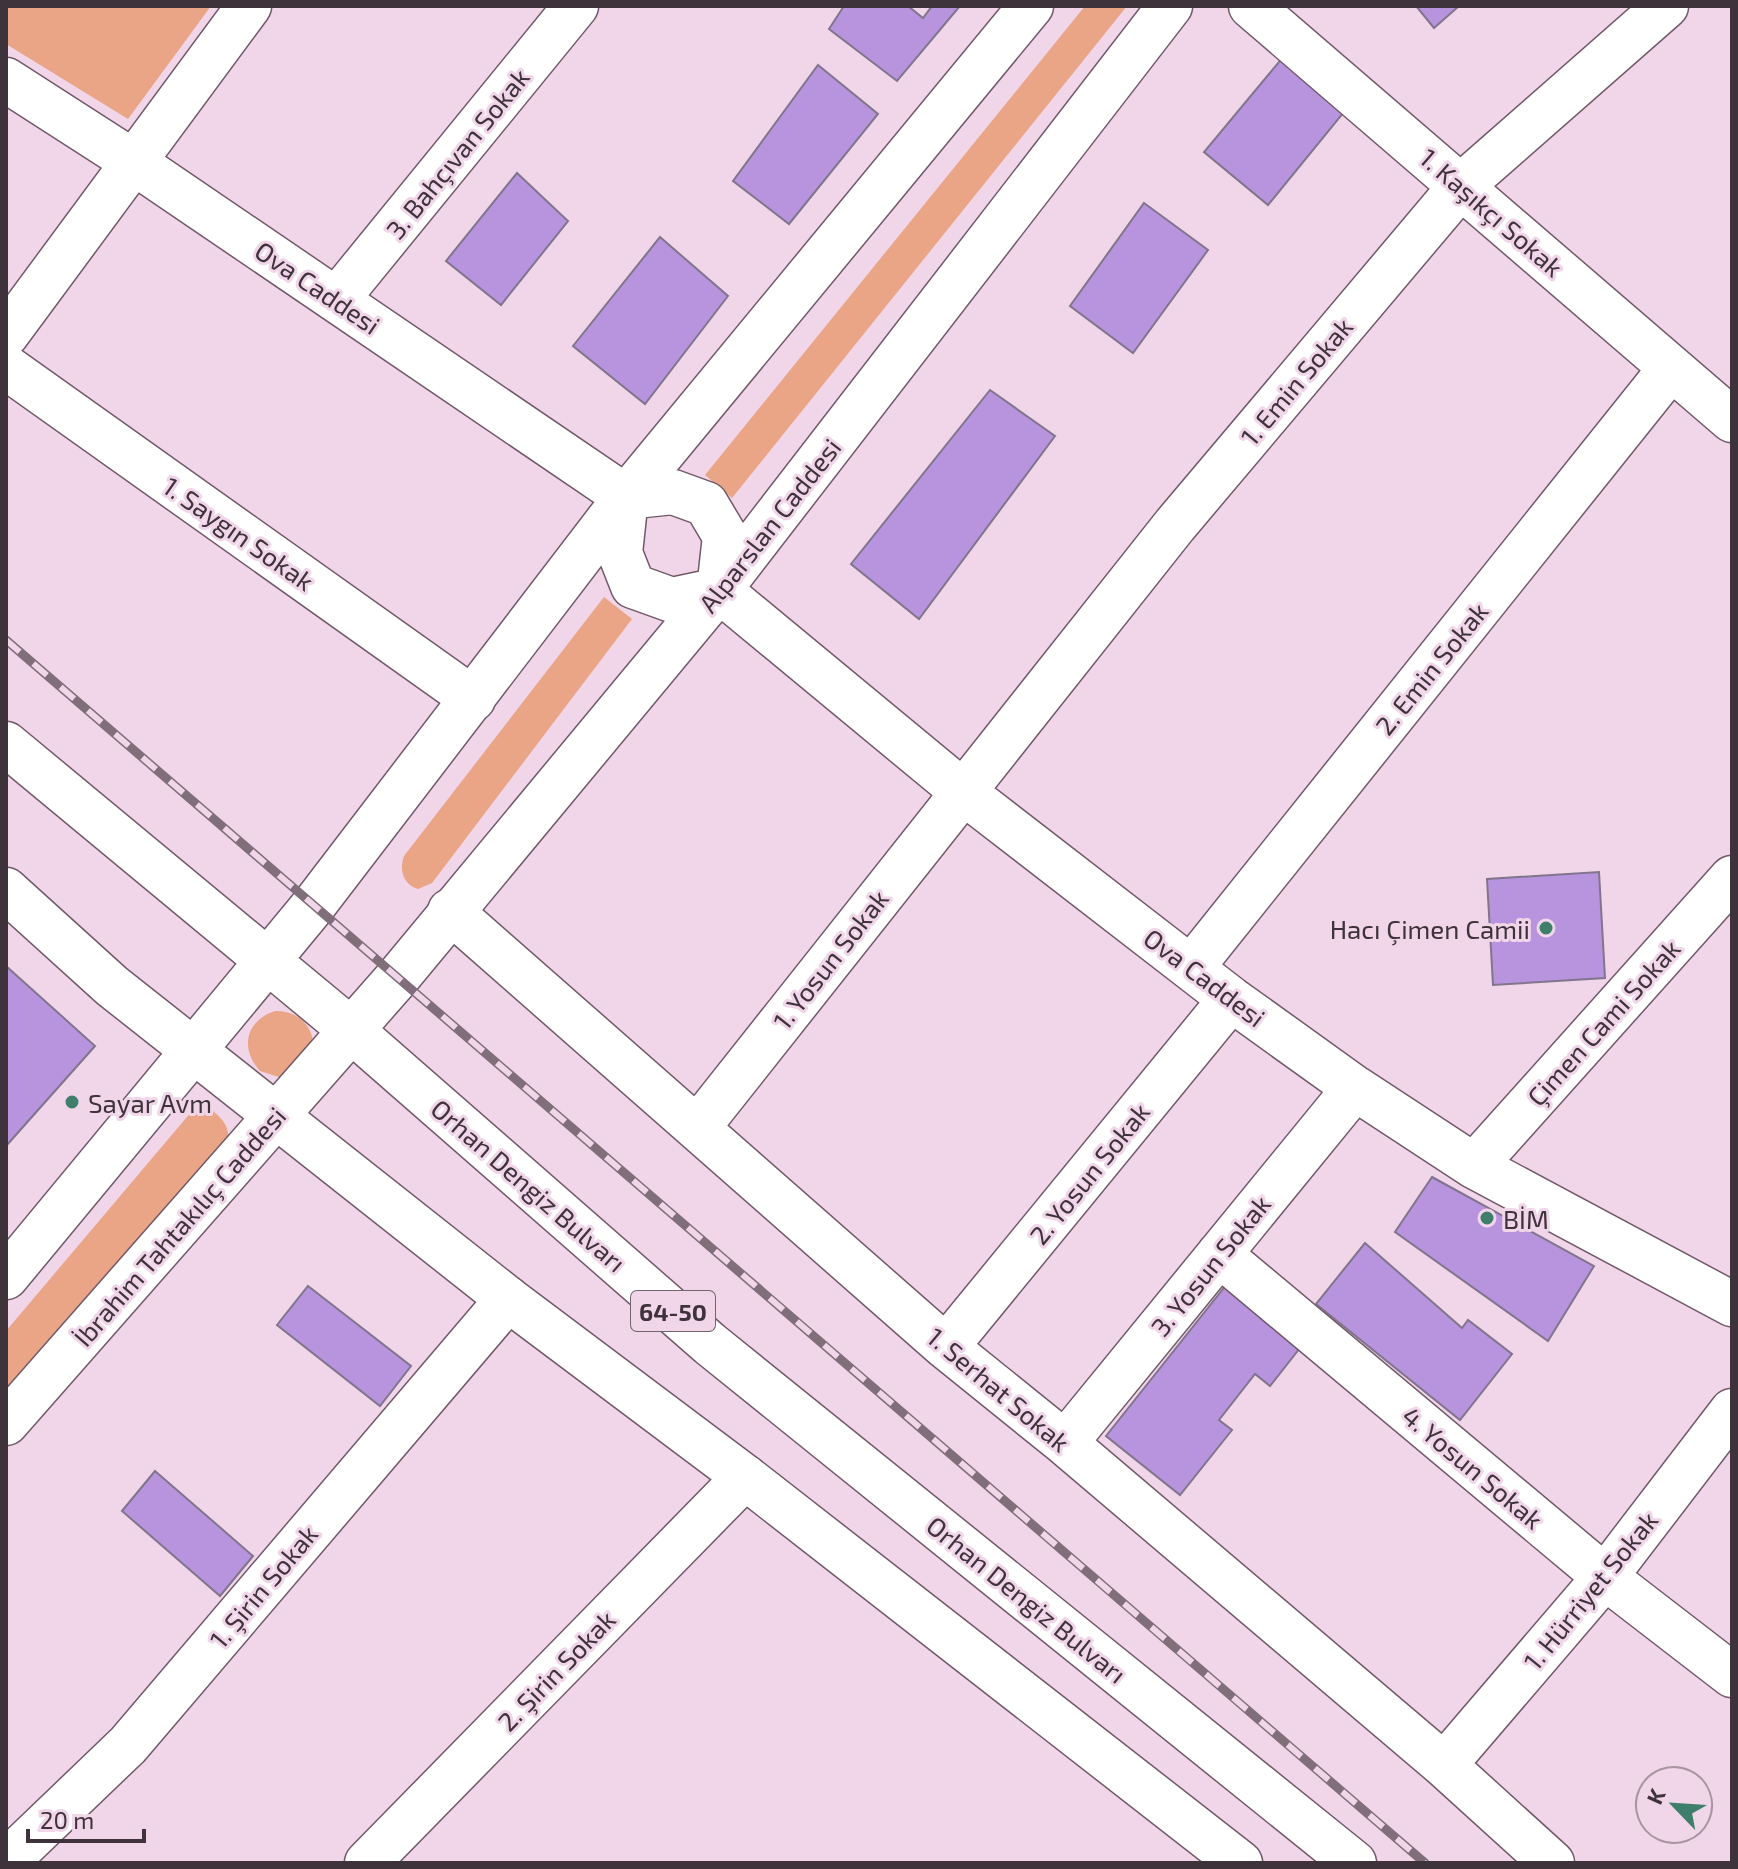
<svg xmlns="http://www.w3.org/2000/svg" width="1738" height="1869" viewBox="0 0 1738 1869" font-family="'Exo 2',sans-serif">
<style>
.green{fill:#e9a586}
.building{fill:#b794dd;stroke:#80758d;stroke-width:2}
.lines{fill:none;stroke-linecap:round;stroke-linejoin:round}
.minor-casing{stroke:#715969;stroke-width:47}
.major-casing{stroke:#715969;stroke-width:47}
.minor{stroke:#fff;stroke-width:44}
.major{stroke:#fff;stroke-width:44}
.rail-casing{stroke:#806f7a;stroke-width:9}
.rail{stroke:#f1d5e8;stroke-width:6;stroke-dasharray:18;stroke-linecap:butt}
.poi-dot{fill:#3f7e6b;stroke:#f1d5e8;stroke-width:3}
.labels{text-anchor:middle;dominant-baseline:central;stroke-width:6;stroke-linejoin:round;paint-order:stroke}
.shield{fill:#f1d5e8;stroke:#74646e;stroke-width:2}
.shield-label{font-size:24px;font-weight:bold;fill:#3e333a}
.street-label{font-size:26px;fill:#3e333a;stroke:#f1d5e8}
.poi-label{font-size:26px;fill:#3e333a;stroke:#f1d5e8;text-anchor:start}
</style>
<rect width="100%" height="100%" fill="#f1d5e8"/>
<!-- green -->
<path class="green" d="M6,6H211L128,119L6,44Z
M1085,6H1127L732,498L705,475Z
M604,597L632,619L432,883L418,889C403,884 399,870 404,856Z
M275,1011C299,1011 313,1025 314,1049L282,1078L260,1071C240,1049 245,1021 275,1011Z
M212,1110C222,1119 230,1126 228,1141L6,1391V1331L192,1111Z"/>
<!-- building -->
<path class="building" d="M844,6H908L923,18L932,6H960L897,81L829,29Z
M1416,6H1459L1434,28Z
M1289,50L1353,101L1268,205L1204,152Z
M818,65L878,114L789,224L733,181Z
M517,173L568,221L501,305L446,261Z
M1144,203L1208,250L1133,353L1070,306Z
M660,237L728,296L645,404L573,346Z
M990,390L1055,436L919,619L851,564Z
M1599,872L1605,978L1493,985L1487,879Z
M6,966L95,1046L6,1146Z
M1432,1177L1594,1266L1548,1341L1395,1232Z
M1365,1243L1462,1328L1468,1320L1512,1354L1460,1420L1316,1304Z
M1231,1279L1307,1339L1270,1386L1255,1374L1219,1420L1232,1430L1180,1495L1106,1436Z
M308,1286L411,1366L380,1406L277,1325Z
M155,1471L253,1556L220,1596L122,1511Z"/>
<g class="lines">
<defs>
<path id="minor" d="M1251,6L1732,420
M6,80L132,161L626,497L673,492L706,504L725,536L719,590
M337,299L576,6
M6,335L249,6
M6,367L473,699
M626,497L620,553L633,586L672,600L719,590
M719,590L962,791L1231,999L1355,1088L1474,1166L1732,1304
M450,911L946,1347L1065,1443L1444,1765L1552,1863
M1191,968L1671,368
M698,1127L1175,525L1461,186L1666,6
M1474,1166L1732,878
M1219,1254L1605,1577L1732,1675
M946,1347L1231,999
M1065,1443L1355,1088
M1444,1765L1605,1577L1732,1411
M6,1862L128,1745L508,1299
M367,1863L745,1477"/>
<path id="major" d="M6,744L351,1030L710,1344L1354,1863
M6,890L112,986L508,1299L745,1477L1240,1863
M6,1277L313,906L626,497L1031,6
M6,1423L398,977L719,590L1170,6"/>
</defs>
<!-- minor casing -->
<use href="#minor" class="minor-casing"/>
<!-- major casing -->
<use href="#major" class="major-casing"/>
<!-- minor -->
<use href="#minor" class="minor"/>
<!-- major -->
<use href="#major" class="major"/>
<defs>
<path id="rail" d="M6,640L1425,1863"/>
</defs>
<!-- rail casing -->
<use href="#rail" class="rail-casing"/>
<!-- rail -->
<use href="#rail" class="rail"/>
</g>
<!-- markers -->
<g class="poi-dot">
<circle cx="1546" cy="928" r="8"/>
<circle cx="72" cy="1102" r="8"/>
<circle cx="1487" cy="1218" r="8"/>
</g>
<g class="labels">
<!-- shield labels -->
<rect class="shield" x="631" y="1291" width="84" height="40" rx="6"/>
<g class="shield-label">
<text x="673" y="1311">64-50</text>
</g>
<!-- street labels -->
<g class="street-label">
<text transform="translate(457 153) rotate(-51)">3. Bahçıvan Sokak</text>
<text transform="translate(1492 212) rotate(41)">1. Kaşıkçı Sokak</text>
<text transform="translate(318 287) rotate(34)">Ova Caddesi</text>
<text transform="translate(1296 381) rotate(-50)">1. Emin Sokak</text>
<text transform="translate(769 525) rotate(-52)">Alparslan Caddesi</text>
<text transform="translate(239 533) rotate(35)">1. Saygın Sokak</text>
<text transform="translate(1431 668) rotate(-51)">2. Emin Sokak</text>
<text transform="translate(830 959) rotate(-52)">1. Yosun Sokak</text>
<text transform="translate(1205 977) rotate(37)">Ova Caddesi</text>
<text transform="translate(1603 1022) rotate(-48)">Çimen Cami Sokak</text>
<text transform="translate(1089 1173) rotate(-51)">2. Yosun Sokak</text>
<text transform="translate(529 1185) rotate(41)">Orhan Dengiz Bulvarı</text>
<text transform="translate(179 1226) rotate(-49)">İbrahim Tahtakılıç Caddesi</text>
<text transform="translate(1210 1265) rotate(-51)">3. Yosun Sokak</text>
<text transform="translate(999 1389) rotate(40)">1. Serhat Sokak</text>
<text transform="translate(1473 1467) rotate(40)">4. Yosun Sokak</text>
<text transform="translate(263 1586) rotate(-50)">1. Şirin Sokak</text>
<text transform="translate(1590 1590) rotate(-51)">1. Hürriyet Sokak</text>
<text transform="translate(1027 1599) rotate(39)">Orhan Dengiz Bulvarı</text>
<text transform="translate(556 1670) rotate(-46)">2. Şirin Sokak</text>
</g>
<!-- poi labels -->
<g class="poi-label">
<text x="1530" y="928" text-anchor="end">Hacı Çimen Camii</text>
<text x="88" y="1102">Sayar Avm</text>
<text x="1503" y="1218">BİM</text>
</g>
</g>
<!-- border -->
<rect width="1738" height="1869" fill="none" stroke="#3e333a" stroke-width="16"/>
<!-- north arrow -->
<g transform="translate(1674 1805) rotate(295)"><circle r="38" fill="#f1d5e8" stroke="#a994a2" stroke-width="2"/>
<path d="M0-6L14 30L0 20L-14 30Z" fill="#3f7e6b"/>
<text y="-12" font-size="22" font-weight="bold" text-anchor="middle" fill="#3e333a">K</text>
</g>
<!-- scale -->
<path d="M28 1829v12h116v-12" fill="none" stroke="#3e333a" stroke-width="4"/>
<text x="40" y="1829" font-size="24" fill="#3e333a" stroke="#f1d5e8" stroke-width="6" paint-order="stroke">20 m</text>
</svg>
